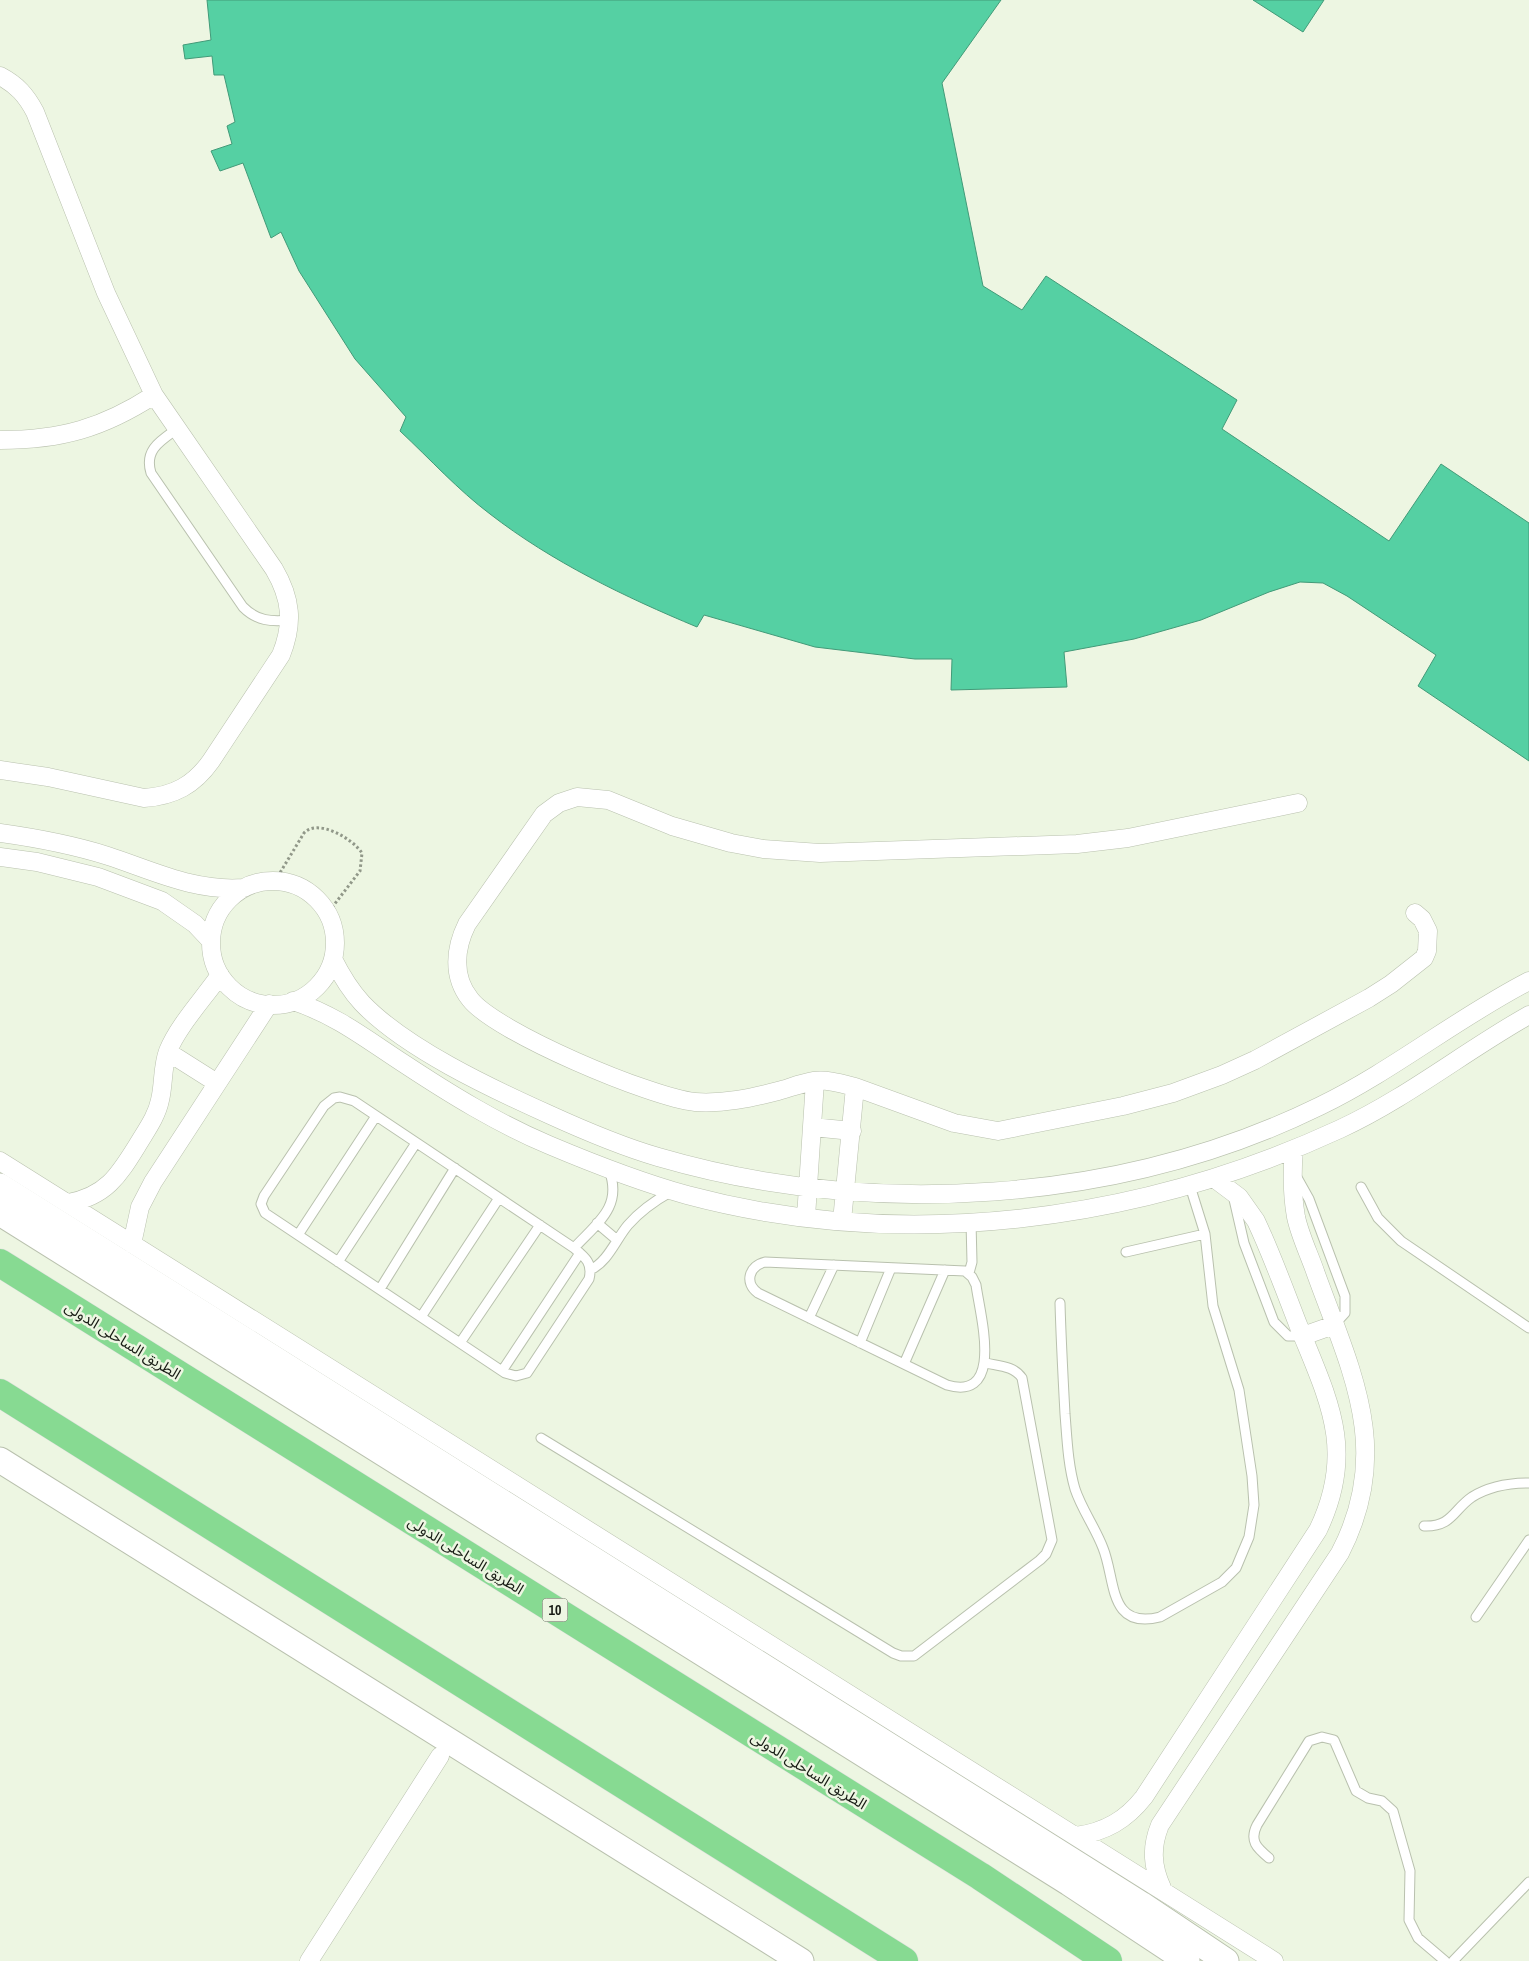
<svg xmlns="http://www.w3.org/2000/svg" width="1529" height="1961" viewBox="0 0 1529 1961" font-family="'Archivo Narrow','Noto Sans Arabic',sans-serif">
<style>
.water{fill:#55d0a3;stroke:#429a78}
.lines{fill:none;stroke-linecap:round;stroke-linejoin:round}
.service-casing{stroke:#b9c1ae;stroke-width:11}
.minor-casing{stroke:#b9c1ae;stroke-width:19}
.secondary-casing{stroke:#b9c1ae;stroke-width:27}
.trunk-casing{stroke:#dfdfde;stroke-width:29}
.path{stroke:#919889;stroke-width:3;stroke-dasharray:2.5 2.5;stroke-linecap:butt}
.service{stroke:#fff;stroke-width:9}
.minor{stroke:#fff;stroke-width:18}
.secondary{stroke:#fff;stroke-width:25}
.trunk{stroke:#87da92;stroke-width:28}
.labels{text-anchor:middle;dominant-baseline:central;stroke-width:5;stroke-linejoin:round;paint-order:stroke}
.shield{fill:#edf6e2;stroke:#575d52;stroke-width:1}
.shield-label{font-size:14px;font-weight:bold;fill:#171b14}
.street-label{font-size:15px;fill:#171b14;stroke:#edf6e2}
</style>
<rect width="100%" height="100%" fill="#edf6e2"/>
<!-- water -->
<path class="water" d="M207,0H1001L942,83L983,286L1022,310L1046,276L1237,400L1222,429L1389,541L1441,464L1529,523V761L1418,686L1436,655L1347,596L1323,583L1300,582L1269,592L1201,620L1134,639L1064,652L1067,687L951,690L952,659H915L815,647L704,615L697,627C625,597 552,562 490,514C458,490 430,459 400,431L406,417L355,359L299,271L281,232L271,238L243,163L220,171L211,151L232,144L227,126L235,122L224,75H214L212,56L185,59L183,45L211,40Z
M1253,0H1324L1303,32Z"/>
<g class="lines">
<defs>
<path id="service" d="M177,429C160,441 144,450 151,473L243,607C257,621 271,622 290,620
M340,1097L354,1101L574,1248C585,1257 593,1263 589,1279L527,1373L516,1376L505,1373L265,1213L261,1204L264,1196L324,1106L334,1098Z
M1295,1174L1309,1199L1345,1296V1313L1334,1325
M1361,1187L1378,1218L1401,1241L1529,1328
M1233,1195L1244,1243L1274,1322L1288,1336H1303
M597,1223L617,1240
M298,1235L376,1116
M574,1248C597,1223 623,1207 609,1170
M1126,1252L1205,1234
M338,1262L416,1143
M765,1262L965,1271L972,1277L976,1285C980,1315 1005,1402 947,1385L758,1293C744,1283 749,1266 765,1262Z
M590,1270C608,1262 616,1239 628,1225C640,1211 656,1200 672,1191
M969,1273L972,1262L971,1222
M380,1289L455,1168
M1060,1303C1061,1340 1063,1377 1065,1414C1067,1439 1068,1465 1075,1489C1082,1510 1095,1527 1103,1548C1116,1580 1108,1630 1160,1617L1222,1582L1236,1568L1249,1537L1254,1505L1252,1476L1239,1390L1213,1306L1205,1234L1190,1186
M421,1317L499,1198
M809,1318L834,1265
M460,1343L540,1225
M860,1343L891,1268
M904,1364L945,1270
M502,1371L580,1253
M541,1438L893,1653L901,1656H914L1040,1560L1046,1554L1052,1540L1022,1378C1014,1366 999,1366 986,1363
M1424,1526C1452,1527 1453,1510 1472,1497C1488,1487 1510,1483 1529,1483
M1476,1617L1529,1540
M1269,1858C1257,1848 1249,1841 1257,1825L1309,1741L1322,1737L1334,1740L1356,1791L1368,1798L1382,1801L1393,1811L1410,1871L1409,1920L1418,1938L1445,1961
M1453,1961L1529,1882"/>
<path id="minor" d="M0,76C17,85 26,95 35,112L106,293L154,395L274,569C291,598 294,623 281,655L211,761C194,785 174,796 144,798L48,777L0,770
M0,440C61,440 103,428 154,395
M0,833C36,838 73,845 108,856C154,871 195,892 244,888
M0,857L37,862L98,877L162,901L195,924L211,941
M211 943a62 62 0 1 1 124 0a62 62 0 1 1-124 0Z
M333,959C341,975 350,990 362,1003C405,1048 490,1088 548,1114C583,1130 620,1146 658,1157C871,1219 1120,1204 1320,1106C1394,1070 1457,1018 1529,981
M293,1001C336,1015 366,1039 403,1063C450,1094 497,1123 549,1145C594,1164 640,1182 687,1195C904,1253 1139,1222 1340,1129C1407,1098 1465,1051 1529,1015
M168,1052L217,1083
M855,1087L954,1123L998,1131L1123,1106L1173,1093L1222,1075L1255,1060L1369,998L1391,984L1424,958L1427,951L1428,931L1422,919L1415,913
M812,1127L852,1131
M0,1161L1274,1961
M68,1203C108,1196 120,1173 140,1141C148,1128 157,1115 160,1100C164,1084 162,1067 168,1051C178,1026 204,998 220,975
M806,1217L815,1081
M842,1221L855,1087C843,1084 827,1079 814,1081C802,1083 789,1088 778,1091C751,1098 723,1104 695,1102C652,1098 495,1032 470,999C452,976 455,948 467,924L544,814L559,803L577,797L608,800L672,826L731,843L763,849L820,853L1077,844L1128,838L1298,803
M132,1244L140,1207L153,1182L269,1004
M1303,1336L1334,1325
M1076,1836C1105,1832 1126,1820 1144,1797L1318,1530C1356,1451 1329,1401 1299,1327C1285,1291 1272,1255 1256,1221L1239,1197L1215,1179
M1162,1888C1152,1866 1151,1847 1160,1825L1340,1553C1393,1451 1352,1373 1316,1274C1310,1256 1300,1236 1296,1217C1292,1195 1292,1172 1294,1149
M309,1961L440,1756"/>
<path id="secondary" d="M0,1186L1141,1904L1226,1961
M0,1213L1069,1883L1187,1961
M0,1460L801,1961"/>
<path id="trunk" d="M0,1263L980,1876L1108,1961
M0,1393L904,1961"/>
</defs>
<!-- service casing -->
<use href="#service" class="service-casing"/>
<!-- minor casing -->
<use href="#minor" class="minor-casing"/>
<!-- secondary casing -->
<use href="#secondary" class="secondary-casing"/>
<!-- trunk casing -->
<use href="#trunk" class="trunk-casing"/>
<!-- path -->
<path class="path" d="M275,881L304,833C318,818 353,839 362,853L360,871L327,914"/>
<!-- service -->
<use href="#service" class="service"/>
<!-- minor -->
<use href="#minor" class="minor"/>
<!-- secondary -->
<use href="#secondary" class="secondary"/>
<!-- trunk -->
<use href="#trunk" class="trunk"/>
</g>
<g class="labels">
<!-- shield labels -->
<rect class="shield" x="542.5" y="1598.5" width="25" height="23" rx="4"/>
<g class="shield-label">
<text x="555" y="1610">10</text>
</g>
<!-- street labels -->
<g class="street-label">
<text transform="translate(123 1340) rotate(32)">الطريق الساحلى الدولى</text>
<text transform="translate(466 1555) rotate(32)">الطريق الساحلى الدولى</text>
<text transform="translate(809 1770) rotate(32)">الطريق الساحلى الدولى</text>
</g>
</g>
</svg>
